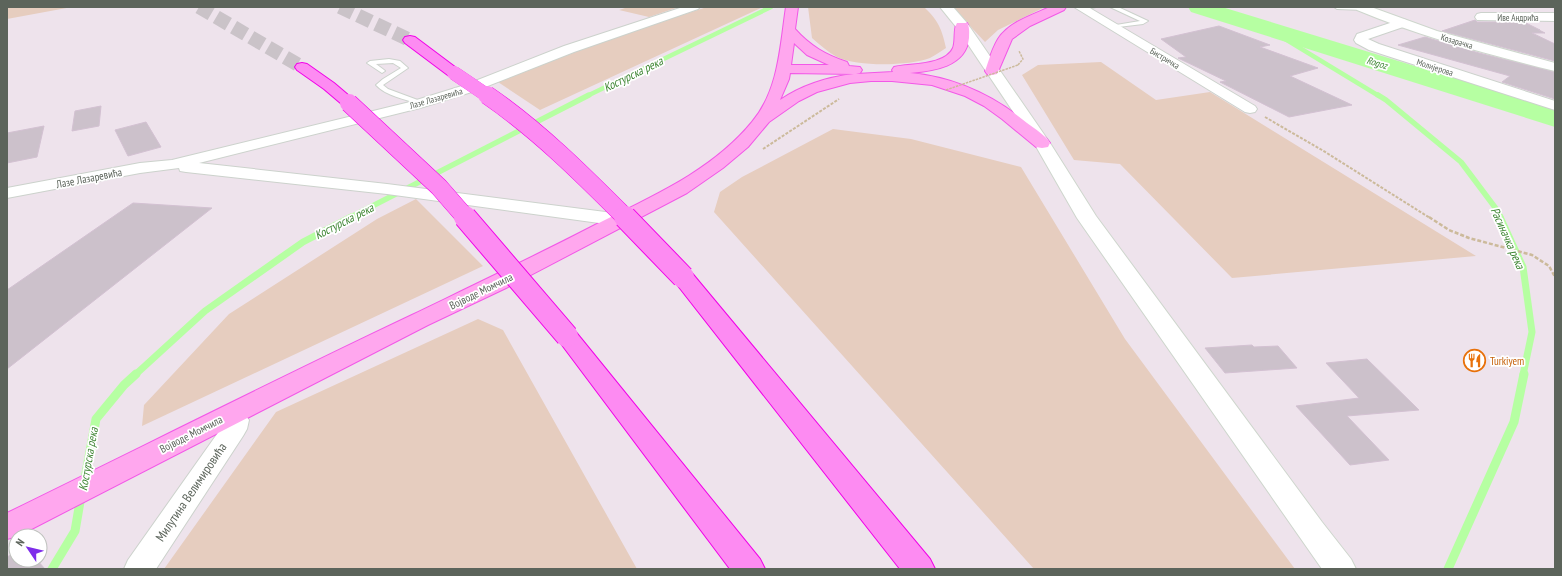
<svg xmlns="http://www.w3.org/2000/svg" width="1562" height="576" viewBox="0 0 1562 576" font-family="'PT Sans Narrow',sans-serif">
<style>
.green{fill:#e6cdbf}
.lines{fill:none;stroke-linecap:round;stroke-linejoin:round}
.stream-far3{stroke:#b6ffa2;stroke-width:4.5}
.stream-far2{stroke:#b6ffa2;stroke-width:5.5}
.stream-far1{stroke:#b6ffa2;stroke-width:7}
.stream{stroke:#b6ffa2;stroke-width:9}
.river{fill:#b6ffa2;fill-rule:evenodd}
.building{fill:#ccc1cb;stroke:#d3c1d2}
.highway-tunnel{stroke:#cac3c8;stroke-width:14;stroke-dasharray:14 6;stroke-linecap:butt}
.lane-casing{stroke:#ccd2cc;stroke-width:2}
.street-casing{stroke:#ccd2cc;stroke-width:2}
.secondary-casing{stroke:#ced6cd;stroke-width:2}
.primary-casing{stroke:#f258e7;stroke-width:2}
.highway-casing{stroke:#f100e8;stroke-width:2}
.path-far2{stroke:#ccba9b;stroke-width:1.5;stroke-dasharray:2.5 1;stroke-linecap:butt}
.path-far1{stroke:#ccba9b;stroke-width:2;stroke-dasharray:3 1.5;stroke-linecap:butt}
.path{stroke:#ccba9b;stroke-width:2.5;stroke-dasharray:4 2;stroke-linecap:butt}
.lane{fill:#fff;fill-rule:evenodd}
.street{fill:#fff;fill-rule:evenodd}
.secondary{fill:#fff;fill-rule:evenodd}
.primary{fill:#ffa7ee;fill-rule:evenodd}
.highway{fill:#fd8bf2;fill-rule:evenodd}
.highway-bridge-far2-casing{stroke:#f100e8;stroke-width:14;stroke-linecap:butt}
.highway-bridge-far1-casing{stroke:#f100e8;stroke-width:19;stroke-linecap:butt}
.highway-bridge-casing{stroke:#f100e8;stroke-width:24;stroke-linecap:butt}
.path-bridge{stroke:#ccba9b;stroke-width:1.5;stroke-dasharray:2.5 1;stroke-linecap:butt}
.highway-bridge-far2{stroke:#fd8bf2;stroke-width:14}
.highway-bridge-far1{stroke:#fd8bf2;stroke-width:18}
.highway-bridge{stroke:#fd8bf2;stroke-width:22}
.labels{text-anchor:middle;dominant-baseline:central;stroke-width:3.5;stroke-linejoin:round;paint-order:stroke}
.far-street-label{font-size:9px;fill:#5c645b;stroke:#fff}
.far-water-label{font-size:10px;font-style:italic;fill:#3d8532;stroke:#fff}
.street-label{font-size:11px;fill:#5c645b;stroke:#fff}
.food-label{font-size:11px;fill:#c56008;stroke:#fff;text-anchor:start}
.water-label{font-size:12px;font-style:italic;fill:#3d8532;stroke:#fff}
.near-street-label{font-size:13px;fill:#5c645b;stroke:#fff}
</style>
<rect width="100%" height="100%" fill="#eee3ec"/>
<!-- green -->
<path class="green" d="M7,7H72L7,19Z
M628,7H679L649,17L619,10Z
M707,7H763L540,110L495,80L613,37Z
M808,7H924C938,20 942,29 946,48C941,51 936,55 930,58C908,66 858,67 837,57C828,52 820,45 812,38Z
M952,7H1045L998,30L985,42Z
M1101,62L1156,100L1210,92L1476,256L1232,278L1120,164L1074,160L1022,75L1038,65Z
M833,129L911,139L1021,167L1125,339L1295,569H1034L714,212L720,192L742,177Z
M416,199L483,266L142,426L144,405L229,314L377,219Z
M478,319L503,330L637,569H164L276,412Z"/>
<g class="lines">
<!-- stream-far3 -->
<path class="stream-far3" d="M1267,28L1379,96
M587,96L771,7"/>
<!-- stream-far2 -->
<path class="stream-far2" d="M1378,95L1386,100L1461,162L1497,210L1501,218
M349,218L589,95"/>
<!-- stream-far1 -->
<path class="stream-far1" d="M1500,217L1523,267L1532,332L1523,375
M135,375L205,311L303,242L351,217"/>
<!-- stream -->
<path class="stream" d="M84,484L96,419L124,385L136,374
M52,569L75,531L81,496
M1448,569L1514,422L1524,374"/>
<!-- river -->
<path class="river" d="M1188,7H1222L1555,109V127L1191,12Z"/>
</g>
<!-- building -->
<path class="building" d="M1475,20L1477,22H1524L1540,30H1539L1545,33H1532L1555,44V61L1442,31Z
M1219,26L1270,45L1260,47L1318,68L1290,76L1352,105L1289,117L1220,82L1226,81L1178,58L1186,57L1161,39Z
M1425,37L1479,53L1555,72V99L1502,82L1510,76L1398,45Z
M101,106L99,126L72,131L75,111Z
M146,122L161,147L128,156L115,130Z
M44,126L37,157L7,163V133Z
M133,203L212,208L7,369V290Z
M1252,345L1254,347L1278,346L1297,368L1225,373L1205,348Z
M1367,359L1419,410L1347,416L1389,460L1350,465L1296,406L1359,398L1326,363Z
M16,552V560H37L45,569H7V557Z"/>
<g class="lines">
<!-- highway-tunnel -->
<path class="highway-tunnel" d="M199,7L302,67
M340,7L410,40"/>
<defs>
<path id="lane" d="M1081,7H1096L1083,10L1081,9Z
M1110,7H1118L1148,21L1143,24L1110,28V26L1140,21Z
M1334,7H1366L1367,8L1364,10L1337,9Z
M389,59L400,61L408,68L383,85L388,89L423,102V104H419C405,99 386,96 376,85L383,79L401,68L393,63L376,64L384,70L385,71L382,73L367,63L370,61Z"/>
<path id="street" d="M683,7H700L698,9L574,52L475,91L420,108L199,163L387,184L621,214L628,216L630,220L628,224L621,226L387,194L186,172L180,171L179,168L140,173L7,198V188L140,163L172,160L410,102L465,85L564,46Z
M1074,7H1088L1255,106L1257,109L1255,112L1250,113L1245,112Z
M1481,13H1555V21L1477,20L1475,17L1477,14Z
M1402,19L1406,20L1408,23L1406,26L1368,39L1379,44L1555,101V110L1369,50L1356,43L1354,40L1357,34Z
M231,405L240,408L249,420L247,429L243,436L156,569H124L128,560L222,427L223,421L218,414L222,408Z"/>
<path id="secondary" d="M940,7H953L967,23L1050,143L1096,216L1322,522L1351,559L1356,569H1322L1077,218L1034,143L957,28Z
M1355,7H1371L1437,31L1555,63V71C1487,54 1421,37 1357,10Z"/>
<path id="primary" d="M786,7H798L795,29C810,46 826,55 847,62L849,66L860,67L862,70L860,73L856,74L893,72L892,70L894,67C910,63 945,66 953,48C956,40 953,29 957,23H967C970,28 969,33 969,38C966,67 933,71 910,73C954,77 993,95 1027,123C1035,129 1045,135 1050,143L1048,147L1042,148L1036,147L1002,119L984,106L965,96L932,85L892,81H871L850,83L817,92L799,101L769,122L748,147L723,168L687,193L506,288L428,325L18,536L7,539V513C142,447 277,379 412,315C474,285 535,256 595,225C651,197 712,171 752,122C779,90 780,46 786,7ZM794,43L807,55L829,65H791ZM790,73L854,74C828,77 802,85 780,100L789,79Z
M1050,7H1066L1064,10L1030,26L1012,39L997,74L992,75L987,74L985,71C989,60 992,49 998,39C1009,22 1032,15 1050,7Z"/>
<path id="highway" d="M410,36L415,37L459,70L461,73L459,76L454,77L449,76L405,43L403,40L405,37Z
M302,63L307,64L334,83L354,100L357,103L354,106L349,108L344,106L324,89L297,70L295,67L297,64Z
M683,271L691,272L930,559L935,569H900L675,282L672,277L675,272Z
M567,329L575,331L760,559L765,569H730L559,341L555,336L559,331Z"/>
</defs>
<!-- lane casing -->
<use href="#lane" class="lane-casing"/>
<!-- street casing -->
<use href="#street" class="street-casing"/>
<!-- secondary casing -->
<use href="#secondary" class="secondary-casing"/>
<!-- primary casing -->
<use href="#primary" class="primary-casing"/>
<!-- highway casing -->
<use href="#highway" class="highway-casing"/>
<!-- path-far2 -->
<path class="path-far2" d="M1018,65L1023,59L1019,51"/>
<!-- path-far1 -->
<path class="path-far1" d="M1265,117L1322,150L1430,218
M763,149L839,99"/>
<!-- path -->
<path class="path" d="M1429,217L1449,230L1469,238L1532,255L1549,266L1555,277"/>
<!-- lane -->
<use href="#lane" class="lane"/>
<!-- street -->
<use href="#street" class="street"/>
<!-- secondary -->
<use href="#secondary" class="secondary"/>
<!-- primary -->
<use href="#primary" class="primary"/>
<!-- highway -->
<use href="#highway" class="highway"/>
<defs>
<path id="highway-bridge-far2" d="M454,73L488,96"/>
<path id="highway-bridge-far1" d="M487,95C538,130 583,175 626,218
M349,103L439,187L466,218"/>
<path id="highway-bridge" d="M465,217L567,336
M625,217L683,277"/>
</defs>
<!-- highway-bridge-far2 casing -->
<use href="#highway-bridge-far2" class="highway-bridge-far2-casing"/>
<!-- highway-bridge-far1 casing -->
<use href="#highway-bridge-far1" class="highway-bridge-far1-casing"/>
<!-- highway-bridge casing -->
<use href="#highway-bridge" class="highway-bridge-casing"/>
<!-- path-bridge -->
<path class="path-bridge" d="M946,90L1018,65"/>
<!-- highway-bridge-far2 -->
<use href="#highway-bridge-far2" class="highway-bridge-far2"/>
<!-- highway-bridge-far1 -->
<use href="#highway-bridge-far1" class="highway-bridge-far1"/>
<!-- highway-bridge -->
<use href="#highway-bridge" class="highway-bridge"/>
</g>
<!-- icons -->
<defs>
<symbol id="restaurant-ring" viewBox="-11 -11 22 22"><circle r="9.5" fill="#fff" stroke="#e8710a" stroke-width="1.5"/><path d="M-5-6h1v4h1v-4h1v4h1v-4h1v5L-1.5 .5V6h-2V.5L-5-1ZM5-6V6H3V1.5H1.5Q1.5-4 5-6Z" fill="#e8710a"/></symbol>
</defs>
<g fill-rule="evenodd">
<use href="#restaurant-ring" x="1462" y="348" width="25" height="25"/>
</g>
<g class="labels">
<!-- far-street labels -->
<g class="far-street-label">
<text x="1518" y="17">Иве Андрића</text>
<text transform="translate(1457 41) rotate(16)">Козарачка</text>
<text transform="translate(1165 58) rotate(31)">Бистричка</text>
<text transform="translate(1435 67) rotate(18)">Молијерова</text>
<text transform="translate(436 98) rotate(-16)">Лазе Лазаревића</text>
</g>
<!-- far-water labels -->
<g class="far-water-label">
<text transform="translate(1377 63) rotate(17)">Rogoz</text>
</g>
<!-- street labels -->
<g class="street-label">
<text transform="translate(89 178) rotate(-11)">Лазе Лазаревића</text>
<text transform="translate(481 291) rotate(-26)">Војводе Момчила</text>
<text transform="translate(191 434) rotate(-27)">Војводе Момчила</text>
</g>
<!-- food labels -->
<g class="food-label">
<text x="1490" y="361">Turkiyem</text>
</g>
<!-- water labels -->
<g class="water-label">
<text transform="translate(633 74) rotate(-26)">Костурска река</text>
<text transform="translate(344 221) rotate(-27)">Костурска река</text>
<text transform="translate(1508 238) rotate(66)">Расиначка река</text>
<text transform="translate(88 459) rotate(-80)">Костурска река</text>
</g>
<!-- near-street labels -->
<g class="near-street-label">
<text transform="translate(191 492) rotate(-56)">Милутина Велимировића</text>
</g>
</g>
<!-- border -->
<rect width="1562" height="576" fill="none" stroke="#5c645b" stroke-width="16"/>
<!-- north arrow -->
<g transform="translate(28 548) rotate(305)"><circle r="19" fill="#ffffff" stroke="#bec1bd"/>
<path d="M0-3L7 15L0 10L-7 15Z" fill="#7e2dea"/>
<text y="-6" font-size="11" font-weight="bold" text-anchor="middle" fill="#5c645b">N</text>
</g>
</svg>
